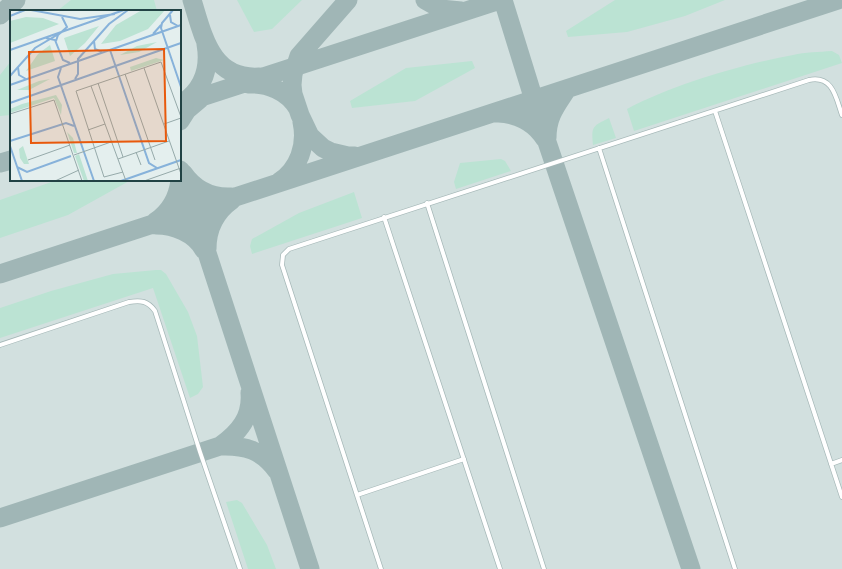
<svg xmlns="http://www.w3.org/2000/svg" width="842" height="569" viewBox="0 0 842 569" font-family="'Archivo Narrow',sans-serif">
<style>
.built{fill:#d2e0df;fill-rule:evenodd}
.green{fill:#bbe3d3}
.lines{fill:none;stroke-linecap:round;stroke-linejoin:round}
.taxiway{stroke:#a0b6b6;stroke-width:19}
.service-casing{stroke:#a6b8b8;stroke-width:5.5}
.service{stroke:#fff;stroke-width:4}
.inset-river{fill:none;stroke:#87b2da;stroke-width:2}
.inset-road{fill:none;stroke:#96aaaa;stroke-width:1}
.view{fill:#e8590c;fill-opacity:0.15;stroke:#e8590c;stroke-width:2}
.inset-edge{fill:none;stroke:#214244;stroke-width:2}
</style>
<rect width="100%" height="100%" fill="#e4efee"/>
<!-- built -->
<path class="built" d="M0,0H842V569H0ZM11,11H180V180H11Z"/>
<!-- green -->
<path class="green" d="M71,0H154L157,11H57Z
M237,0H302L272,29L254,32Z
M615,0H725L685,16L627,32L568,37L566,31Z
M832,51L839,55L842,63L634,131L627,109C675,84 740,65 793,55C805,52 819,52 832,51Z
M11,61V115L0,116V75Z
M472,61L475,68L415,101L352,108L350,101L406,68Z
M609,118L616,138L593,145C591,126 593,126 609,118Z
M501,159L505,161L511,171L456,189L454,182L460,163Z
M57,180H131L68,215L0,238V200Z
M354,192L362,218L252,254L250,246L252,239L299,213Z
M156,270H161L166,274L188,312L197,336L203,387L198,394L190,398L153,288L0,338V308L51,291L113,274Z
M237,500L242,503L267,545L276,569H248L226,502Z"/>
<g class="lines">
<!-- taxiway -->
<path class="taxiway" d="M192,0C203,35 211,80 259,77
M348,0L299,56L293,74L292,85L293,94L300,115L310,136L323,148L331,152L348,156H355
M425,0L441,9L461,11
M503,0L547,142L691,569
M0,15L16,0
M248,84C267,83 288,91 298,109
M184,102C204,88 210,67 206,44
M180,104L500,0
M495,113C510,112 527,119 537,129C540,132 543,136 545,139
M180,121L187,110L200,99
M547,138C547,116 556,106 567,89
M0,163L11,160
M180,170L310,569
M183,173C194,189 211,198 231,197
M279,182C299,169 307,145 302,122
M155,222C170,212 178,198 180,180
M156,225C174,225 195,233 204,250
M207,249C207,229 215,212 232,200
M0,274L838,0
M220,446C239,433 252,417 250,393
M0,518L220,446C245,445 262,450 277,471"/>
<defs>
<path id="service" d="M715,111L842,497
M599,148L735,569
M427,203L544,569
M384,217L500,569
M0,345L129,302C141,300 148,301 155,311L200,452L240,569
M831,464L842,460
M357,495L464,459
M381,569L282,265L283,255L289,249L809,80C833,75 836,98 842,115"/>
</defs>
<!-- service casing -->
<use href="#service" class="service-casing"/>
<!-- service -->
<use href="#service" class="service"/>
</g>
<!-- overview -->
<g transform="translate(10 10)">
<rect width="171" height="171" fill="#e4efee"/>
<path d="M132,0H155L138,19L110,31L91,34L106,15ZM16,7L33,8L49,14L0,33V11ZM89,16L75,33L60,46L54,28ZM147,32L129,42L110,45L127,36ZM40,35L45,51L16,61L28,44ZM146,48L154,50L121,61L120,57L123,56ZM40,69L19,80H7L29,71ZM46,85L52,95L51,105L44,88L0,103V99L12,94ZM57,122L63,128L67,143H64ZM13,136L19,154H14L10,148L9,139ZM69,144L78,171H74L65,146Z" fill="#bbe3d3"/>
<path class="inset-river" d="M21,0L70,9L105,4M163,0L152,13L151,18L171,77M160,5L161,12L168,16M0,6L15,0M143,24L151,15M36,28L45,30L53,50L60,53M46,31L48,25L57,17L52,7M84,31L85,39L92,42M0,40L114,0M100,40L139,153L147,158M8,57L9,65L16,69M51,58L48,67L84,171M0,66L25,38L52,22M65,69L68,64V49L99,14L118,0M0,75L171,15M0,93L171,33M0,131L56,113L64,116M0,136L12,171M7,157L17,162L61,146M111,171L171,150"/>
<path class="inset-road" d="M134,58L171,164M115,64L145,150M88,73L113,147M81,76L116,171M0,104L44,90L72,171M154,114L171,108M78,120L95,114M126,142L131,155M64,145L101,132M108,149L159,131M18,150L60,135M113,162L94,167L66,81L151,52L171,107M45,171L69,160M134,171L171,158"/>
<path class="view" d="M154,39L156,131L21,133L19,42Z"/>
<rect width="171" height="171" class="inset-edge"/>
</g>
</svg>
